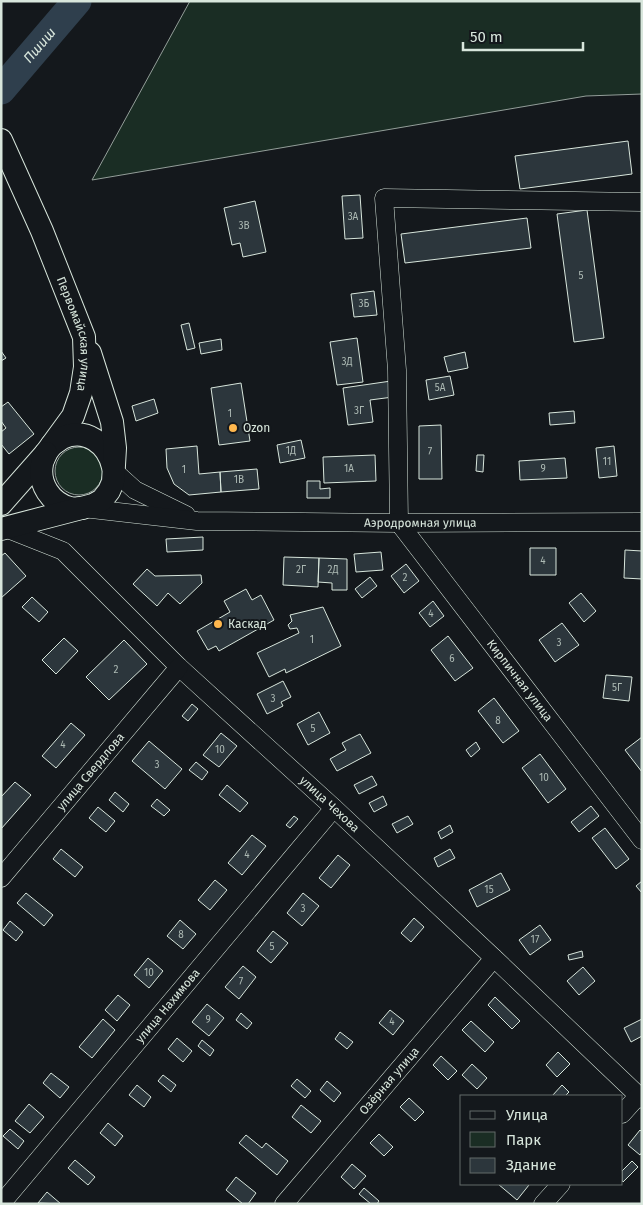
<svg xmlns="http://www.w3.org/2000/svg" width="643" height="1205" viewBox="0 0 643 1205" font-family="'Fira Sans',sans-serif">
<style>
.green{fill:#1a2d24;stroke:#939e99}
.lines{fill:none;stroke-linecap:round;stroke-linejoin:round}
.river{stroke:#2f3f4d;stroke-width:29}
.building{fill:#2c363c;stroke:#d8e6dc}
.minor-casing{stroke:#d8e6dc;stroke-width:19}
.major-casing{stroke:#d8e6dc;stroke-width:24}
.minor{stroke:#14181c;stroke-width:18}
.major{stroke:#14181c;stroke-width:22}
.poi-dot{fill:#ffb74d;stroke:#14181c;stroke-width:2}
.labels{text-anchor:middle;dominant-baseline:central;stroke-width:4;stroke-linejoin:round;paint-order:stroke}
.number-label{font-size:10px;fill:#adbab4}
.street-label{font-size:12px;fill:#d8e6dc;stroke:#14181c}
.poi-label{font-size:12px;fill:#d8e6dc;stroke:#14181c;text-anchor:start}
.water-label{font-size:14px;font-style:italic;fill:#d8e6dc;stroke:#14181c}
</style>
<rect width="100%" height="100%" fill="#14181c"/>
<!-- green -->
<path class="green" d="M190,1H642V94L586,96L92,180Z
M55 471a24 24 0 1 1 48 0a24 24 0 1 1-48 0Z"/>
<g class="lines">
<!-- river -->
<path class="river" id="s1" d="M1,90L77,1"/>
</g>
<!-- building -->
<path class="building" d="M628,141L632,174L520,189L515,156Z
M360,195L363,238L345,239L342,196Z
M255,201L266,252L243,257L240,243L232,245L224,208Z
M587,210L604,338L574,342L557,214Z
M527,218L531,248L405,263L401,234Z
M374,291L377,315L354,317L351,294Z
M189,323L195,348L187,350L181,325Z
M357,338L363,382L337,385L330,342Z
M221,339L222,350L201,354L199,343Z
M1,351L6,358L1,361Z
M465,352L468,368L448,372L444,357Z
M450,376L454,395L429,400L426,380Z
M391,381L393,397L370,400L373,422L348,425L343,388Z
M241,383L250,441L219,445L211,388Z
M154,399L158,413L136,421L132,406Z
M8,402L34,434L9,454L1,444V432L6,428L1,421V407Z
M574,411L575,423L550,425L549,413Z
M441,425L442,479H419V426Z
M301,440L305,458L280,463L277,445Z
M197,446L199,474L220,472L221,492L189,495L174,484L167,468L166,449Z
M614,446L617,476L599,478L596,448Z
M375,455L376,481L324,483L323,457Z
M477,455H484L483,472L476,471Z
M565,458L567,478L520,480L519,461Z
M257,469L259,489L221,492L220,472Z
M307,481H320V489L330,488V498H307Z
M203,537V550L167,552L166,539Z
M530,548H556V575H530Z
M625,550L642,551V579L624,578Z
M381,552L383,570L356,572L354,554Z
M5,553L26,576L1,598V556Z
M284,557L319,558L318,587L283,585Z
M319,558L347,559V590H332V583L318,582Z
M406,564L419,581L404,593L391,576Z
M147,569L155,576L201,575L202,583L180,604L168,593L157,606L133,584Z
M370,577L377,586L362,598L355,589Z
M246,589L252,600L261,595L274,620L219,651L216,646L208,650L197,631L230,612L224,601Z
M581,593L596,611L584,622L569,603Z
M32,597L48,612L39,622L22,607Z
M433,601L444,616L430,627L419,613Z
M323,607L341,646L286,673L285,669L269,677L257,653L299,633L297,628L290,629L288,625L292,621L290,615Z
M562,623L579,645L555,662L539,640Z
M448,636L473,668L455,681L431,650Z
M64,638L78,651L56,674L42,660Z
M124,640L147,664L109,700L86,677Z
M606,675L632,677L629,701L603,698Z
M283,681L291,697L281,702L283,706L267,714L257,694Z
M494,698L519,731L503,743L478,711Z
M192,704L198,709L188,721L182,716Z
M319,712L330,733L308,745L297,724Z
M71,723L85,735L56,768L42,756Z
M221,733L237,746L219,767L203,755Z
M360,734L371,753L337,771L330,759L346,750L342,743Z
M642,737V772L625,750Z
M149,741L182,769L165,789L132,761Z
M476,742L480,749L471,757L466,750Z
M540,754L566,789L548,803L522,768Z
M196,762L208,772L202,780L189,770Z
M372,776L377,785L359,794L354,785Z
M15,782L31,795L1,829V797Z
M227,785L248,803L240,812L219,795Z
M115,792L129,804L123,812L109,800Z
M383,796L387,805L374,812L369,803Z
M157,799L170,810L164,816L151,806Z
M591,806L599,816L579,832L571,822Z
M98,807L115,821L106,832L89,818Z
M294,816L298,819L290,828L286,825Z
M408,816L413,824L397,833L392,824Z
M450,825L453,832L441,839L438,832Z
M605,828L629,859L616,869L592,838Z
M252,835L266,846L242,875L228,863Z
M61,849L83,867L75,877L53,859Z
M450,849L455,858L438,867L434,858Z
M338,855L350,865L331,888L319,878Z
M501,873L510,890L477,907L469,890Z
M215,880L227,890L210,910L198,900Z
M642,881V893L636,886Z
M26,893L53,915L44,926L17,903Z
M303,893L319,906L302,926L287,913Z
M414,918L424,927L411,942L401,933Z
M180,920L196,934L183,949L167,936Z
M10,921L23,932L16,941L3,930Z
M540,925L551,940L530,955L519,940Z
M273,931L288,943L271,963L257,951Z
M582,951L583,957L569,960L568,955Z
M148,958L163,971L149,988L134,975Z
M243,966L256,977L239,999L225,987Z
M583,967L595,981L579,995L567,981Z
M118,995L130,1005L117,1021L105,1010Z
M495,997L520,1021L512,1029L488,1005Z
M207,1004L224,1018L209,1036L192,1022Z
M390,1010L404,1021L393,1035L379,1023Z
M241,1013L252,1023L247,1029L236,1020Z
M103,1019L115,1030L92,1058L79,1047Z
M642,1019V1036L631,1042L624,1028Z
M471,1021L494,1042L485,1052L462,1030Z
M340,1032L353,1042L347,1049L335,1039Z
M177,1038L192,1051L183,1062L168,1049Z
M202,1040L214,1050L210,1056L198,1046Z
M558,1052L570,1064L557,1077L546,1065Z
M441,1056L457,1071L448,1080L433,1065Z
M472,1064L487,1078L477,1089L462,1075Z
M51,1073L69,1087L60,1098L43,1083Z
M163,1075L176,1085L171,1092L158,1081Z
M297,1079L311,1091L305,1098L291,1086Z
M327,1081L341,1093L334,1102L320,1090Z
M137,1085L151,1097L144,1107L129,1095Z
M562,1085L569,1092L565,1096H552Z
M409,1098L424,1112L415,1121L400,1107Z
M29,1104L44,1117L30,1133L15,1121Z
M301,1105L321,1121L311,1133L292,1117Z
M108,1123L123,1136L115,1146L100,1133Z
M10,1129L24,1141L18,1149L3,1136Z
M640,1130L642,1132V1152L640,1155L628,1145Z
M379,1134L393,1147L384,1156L370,1143Z
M246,1135L262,1148L266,1143L288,1161L277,1175L239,1143Z
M75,1160L95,1177L88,1185L68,1168Z
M632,1161L638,1167L623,1182L622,1180V1171Z
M352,1164L366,1176L354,1189L341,1177Z
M236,1177L256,1193L248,1204H243L226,1190Z
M498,1184H528L529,1185L517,1200Z
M364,1188L379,1201L377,1204H371L359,1194Z
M47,1192L61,1204L38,1203Z"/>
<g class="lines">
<defs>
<g id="minor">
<path id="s2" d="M642,202L384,198L397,370L399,523L642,840"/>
<path d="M114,471L135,490L186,515"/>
<path id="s3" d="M83,508L197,521L399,523L642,522"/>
<path id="s4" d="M5,528L63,551L179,667L334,808L494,958L642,1099"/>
<path id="s5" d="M1,878L179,667"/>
<path d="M622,1114L638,1096"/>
<path id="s6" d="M1,1204L334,808"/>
<path id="s7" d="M284,1204L494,958"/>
<path d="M543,1204L561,1184"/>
</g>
<g id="major">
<path id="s8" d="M1,140L42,231L84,337L85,367L81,393L73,416L46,453L1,504"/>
<path d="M52,445C55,443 59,440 62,438C86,427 108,444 113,467"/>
<path d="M46,453C45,457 42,461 42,464C38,484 51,503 70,508C74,509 78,508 82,508"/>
<path d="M1,529L93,505L102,500L109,491L113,482L115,448L112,422L90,353"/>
</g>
</defs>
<!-- minor casing -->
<use href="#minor" class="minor-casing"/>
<!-- major casing -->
<use href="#major" class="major-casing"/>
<!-- minor -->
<use href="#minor" class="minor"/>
<!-- major -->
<use href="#major" class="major"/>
</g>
<!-- markers -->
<g class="poi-dot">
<circle cx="233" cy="428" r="5"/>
<circle cx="218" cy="624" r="5"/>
</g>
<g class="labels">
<!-- number labels -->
<g class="number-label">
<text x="353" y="217">3А</text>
<text x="244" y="226">3В</text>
<text x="581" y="276">5</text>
<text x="364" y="304">3Б</text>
<text x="347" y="362">3Д</text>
<text x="440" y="388">5А</text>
<text x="359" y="411">3Г</text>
<text x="230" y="414">1</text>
<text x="291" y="451">1Д</text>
<text x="430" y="452">7</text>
<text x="607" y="462">11</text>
<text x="349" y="469">1А</text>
<text x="543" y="469">9</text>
<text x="184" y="470">1</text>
<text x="239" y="480">1В</text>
<text x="543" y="561">4</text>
<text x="301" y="570">2Г</text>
<text x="333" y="570">2Д</text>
<text x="405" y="578">2</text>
<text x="431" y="614">4</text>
<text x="312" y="640">1</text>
<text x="559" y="643">3</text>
<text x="452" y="659">6</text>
<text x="116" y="670">2</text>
<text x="617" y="688">5Г</text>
<text x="273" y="699">3</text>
<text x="498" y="721">8</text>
<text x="313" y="729">5</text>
<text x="63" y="745">4</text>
<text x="220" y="750">10</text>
<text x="157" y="765">3</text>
<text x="544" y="778">10</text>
<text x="247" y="855">4</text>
<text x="489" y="890">15</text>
<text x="303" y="909">3</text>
<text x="181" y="935">8</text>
<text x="535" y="940">17</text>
<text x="272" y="947">5</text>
<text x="149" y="973">10</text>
<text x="241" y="982">7</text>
<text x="208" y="1020">9</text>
<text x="392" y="1022">4</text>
</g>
<!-- street labels -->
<g class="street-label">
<text stroke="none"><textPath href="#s8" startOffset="209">Первомайская улица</textPath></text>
<text stroke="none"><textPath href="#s3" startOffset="338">Аэродромная улица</textPath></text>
<text stroke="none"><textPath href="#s2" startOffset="782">Кирпичная улица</textPath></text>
<text stroke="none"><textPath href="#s5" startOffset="139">улица Свердлова</textPath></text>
<text stroke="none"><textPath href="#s4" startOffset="430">улица Чехова</textPath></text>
<text stroke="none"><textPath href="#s6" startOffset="259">улица Нахимова</textPath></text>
<text stroke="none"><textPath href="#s7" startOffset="162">Озёрная улица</textPath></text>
</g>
<!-- poi labels -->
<g class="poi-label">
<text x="243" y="428">Ozon</text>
<text x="228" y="624">Каскад</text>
</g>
<!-- water labels -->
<g class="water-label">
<text stroke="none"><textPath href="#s1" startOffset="59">Пшиш</textPath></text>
</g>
</g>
<!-- border -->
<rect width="643" height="1205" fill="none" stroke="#d8e6dc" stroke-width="5"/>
<!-- legend -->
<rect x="460" y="1095" width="162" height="90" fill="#14181c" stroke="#626a69"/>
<rect x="470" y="1111" width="25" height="8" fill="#14181c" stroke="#626a69"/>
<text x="506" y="1120" font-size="15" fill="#d8e6dc">Улица</text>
<rect x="470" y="1132" width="25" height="15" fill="#1a2d24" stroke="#626a69"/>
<text x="506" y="1145" font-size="15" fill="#d8e6dc">Парк</text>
<rect x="470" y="1158" width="25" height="15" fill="#2c363c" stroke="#626a69"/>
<text x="506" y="1170" font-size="15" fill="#d8e6dc">Здание</text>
<!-- scale -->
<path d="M463 42v8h120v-8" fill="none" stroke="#d8e6dc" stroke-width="2.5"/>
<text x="470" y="42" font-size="15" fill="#d8e6dc" stroke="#14181c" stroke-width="4" paint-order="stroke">50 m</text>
</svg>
